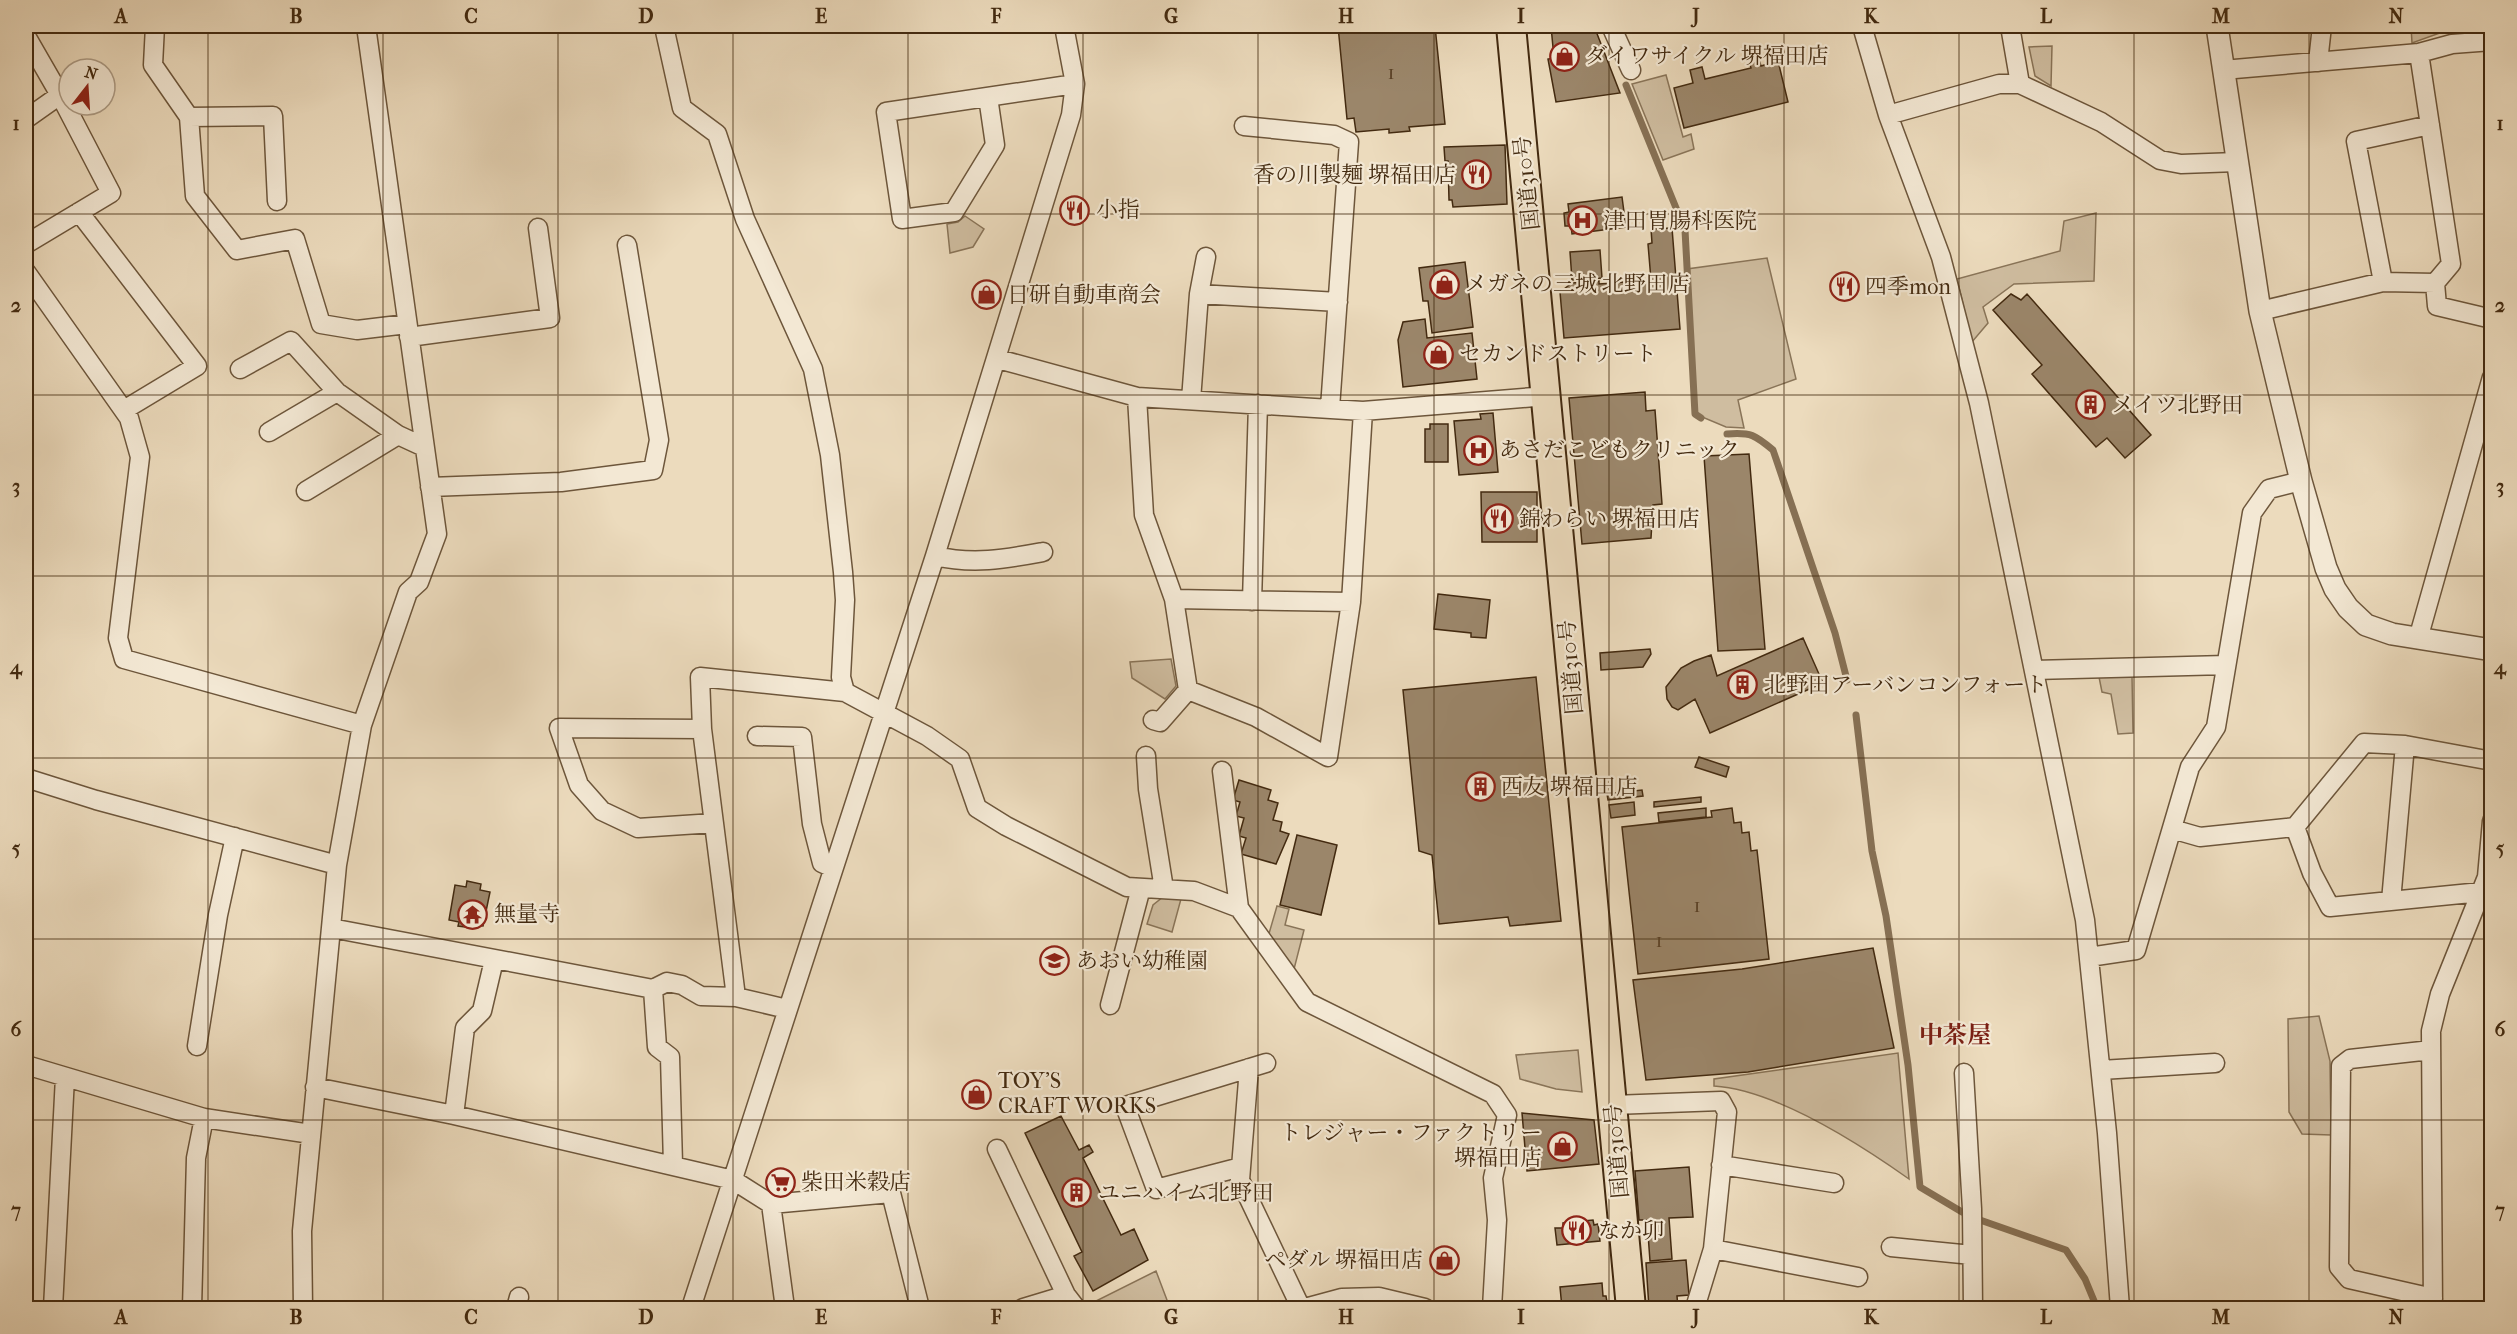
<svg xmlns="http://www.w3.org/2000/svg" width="2517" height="1334" viewBox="0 0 2517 1334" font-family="'IM FELL French Canon','Noto Serif JP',serif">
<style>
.green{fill:#cfbda0;stroke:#897458;stroke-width:1.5}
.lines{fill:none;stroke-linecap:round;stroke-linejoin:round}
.stream{stroke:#867054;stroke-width:7}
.building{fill:#9b866a;stroke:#432a10;stroke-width:1.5}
.minor-casing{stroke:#6d563b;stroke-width:21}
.tertiary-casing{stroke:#6d563b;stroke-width:24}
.trunk-casing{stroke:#432a10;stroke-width:32}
.minor{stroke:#f3e8d4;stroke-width:18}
.tertiary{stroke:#f3e8d4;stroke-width:21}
.trunk{stroke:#ecdbbd;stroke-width:28}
.grid{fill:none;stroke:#432a10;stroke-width:1.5;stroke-opacity:0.55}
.labels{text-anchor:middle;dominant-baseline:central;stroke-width:4.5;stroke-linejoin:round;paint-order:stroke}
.number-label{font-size:20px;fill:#594126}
.poi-label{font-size:22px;fill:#432a10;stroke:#f3e8d4;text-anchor:start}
.street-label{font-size:22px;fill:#432a10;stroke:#f3e8d4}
.neighbourhood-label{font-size:24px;font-weight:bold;fill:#7a1f14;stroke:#f3e8d4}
.neatline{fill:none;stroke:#432a10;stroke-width:2}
.grid-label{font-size:20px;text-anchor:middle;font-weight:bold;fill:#432a10}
</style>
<rect width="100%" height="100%" fill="#ecdbbd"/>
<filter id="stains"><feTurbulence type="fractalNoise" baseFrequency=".00333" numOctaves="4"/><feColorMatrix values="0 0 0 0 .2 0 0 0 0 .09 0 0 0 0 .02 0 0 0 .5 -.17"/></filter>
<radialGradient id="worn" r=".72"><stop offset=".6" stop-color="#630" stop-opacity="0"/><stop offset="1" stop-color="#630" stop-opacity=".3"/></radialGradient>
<!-- green -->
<path class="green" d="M2411,26H2451V29L2412,43Z
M2052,46L2051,86L2035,76L2029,47Z
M1666,75L1683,137L1691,134L1694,149L1663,160L1632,84Z
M2096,213L2094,281L2014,284L1983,307L1988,323L1972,342L1957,279L2060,251L2064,221Z
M965,216L984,229L973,247L950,253L947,224L958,222Z
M1767,258L1796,379L1738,400L1744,428L1726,427L1695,414L1687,269Z
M1171,659L1176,686L1165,699L1132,678L1130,662Z
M2132,676L2133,733L2118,734L2111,694L2102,692L2099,677Z
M1163,897L1181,899L1172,932L1147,924L1153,905Z
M1277,906L1289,909L1285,925L1304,930L1293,973L1268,937Z
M2319,1016L2330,1061L2331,1135L2302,1134L2289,1112L2288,1019Z
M1578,1050L1582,1092L1556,1089L1520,1079L1516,1055Z
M1898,1053L1909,1179C1858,1143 1776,1090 1714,1086V1079Z
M1156,1271L1170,1308H1101L1096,1301Z"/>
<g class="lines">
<!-- stream -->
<path class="stream" d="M1626,85L1685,230L1695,414L1701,418
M1727,434C1751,432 1755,435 1773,450L1835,633L1847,680
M1856,715L1872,851L1886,916L1908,1065L1920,1187L1962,1212
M1980,1220L2066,1250L2085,1279L2097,1308"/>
</g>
<!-- building -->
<path class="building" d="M1338,26H1435L1445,124L1409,127L1410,131L1389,133V129L1356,132L1354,118L1347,119Z
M1551,26H1594L1620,93L1556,102L1548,59L1554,58Z
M2367,26H2401L2400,32L2366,28Z
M1758,56L1761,66L1778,61L1788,102L1684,128L1674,88L1693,83L1690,70L1702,67L1705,79L1751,68L1748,58Z
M1505,145L1507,204L1453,207L1452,200H1449L1448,161H1445L1444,147Z
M1622,197L1626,227L1572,234L1571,226H1565L1564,213L1569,212L1568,204Z
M1672,228L1680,329L1564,338L1560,292L1572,283L1599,281V284L1651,280L1648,244L1652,243L1651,229Z
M1600,250L1602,278L1572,280L1570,252Z
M1465,262L1473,327L1432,333L1428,301H1423L1419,268Z
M2011,294L2021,300L2027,294L2151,435L2125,458L2107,438L2096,447L2032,374L2042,365L1993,310Z
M1425,319L1427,338L1472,333L1477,379L1403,387L1398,340L1403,322Z
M1645,392L1646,411L1655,410L1662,504L1653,505L1651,538L1582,544L1569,398Z
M1493,413L1498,472L1459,475L1454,421L1481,419L1480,414Z
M1430,424H1448V462H1425V429H1430Z
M1749,454L1765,649L1718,651L1704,456Z
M1481,492H1537V542H1482Z
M1438,594L1490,600L1486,638L1471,637V633L1434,629Z
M1803,638L1823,683L1710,733L1695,699L1678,710L1672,707L1667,699L1666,687L1681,668L1694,661L1711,655L1717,676Z
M1650,649L1651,654L1643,667L1601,670L1600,653Z
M1536,677L1561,921L1510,926L1508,917L1439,924L1432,855L1419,851L1403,690Z
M1699,757L1729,767L1726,777L1695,767Z
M1239,780L1271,790L1268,800L1278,803L1273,820L1282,822L1280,831L1289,834L1276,864L1241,854L1246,838L1239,836L1244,818L1236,816L1240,802L1233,800Z
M1642,790L1643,796L1608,800L1607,794Z
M1701,797V802L1654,807V802Z
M1634,802L1635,815L1611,818L1609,805Z
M1706,808V817L1659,822L1658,813Z
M1732,808L1734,823L1741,822L1742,833L1749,832L1751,851L1757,850L1769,959L1638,974L1622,827L1712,817L1711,811Z
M1297,835L1337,845L1321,915L1280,905Z
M467,881L481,884L480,890L490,892L483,926L474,925L473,928L458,926L459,922L449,920L455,885L466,887Z
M1873,948L1894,1048L1748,1072L1646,1080L1633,980L1742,969Z
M1522,1113L1594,1120L1599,1164L1527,1171Z
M1061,1116L1079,1150L1089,1145L1093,1152L1083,1158L1121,1235L1134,1229L1148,1260L1093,1291L1074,1256L1082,1252L1025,1133Z
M1689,1167L1693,1217L1669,1218L1672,1259L1650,1261L1647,1220H1639L1635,1171Z
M1593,1220L1594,1225L1598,1224L1600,1241L1557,1245L1555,1228H1563V1223Z
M1686,1260L1689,1295L1677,1296L1678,1308H1649L1646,1263Z
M1602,1283L1603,1296H1606L1608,1308H1562L1560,1287Z"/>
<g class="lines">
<defs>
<path id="minor" d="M155,26L153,65L189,117L195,196L237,250L295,239L321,324L357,330L407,324
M669,26L665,31L682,108L717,134L745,219L813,369L830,455L843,572L845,600L841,677L845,692L927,736L960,759L977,808L1006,826L1127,887L1194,891L1239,908L1307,1002L1493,1094L1507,1115L1493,1178L1497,1220L1492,1308
M1611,26L1631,70
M1862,26L1888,115L1941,257L1979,403L2085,920L2107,1133L2120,1308
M2010,26L2020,84
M26,36L60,95L111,193L26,244
M2419,53L2452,44L2492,41
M2318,62L2322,26
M2223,70L2419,53L2451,264L2435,283
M988,97L995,145L954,212L902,219L886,112L1075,84
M1888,115L1999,84H2020L2101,122L2160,160L2181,164L2237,162
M189,117L273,116L277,201
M26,119L60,95
M1244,126L1334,135L1349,142L1330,408
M79,212L197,366L124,410
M26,272L129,418L140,457L118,638L124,659L362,725
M2383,282L2356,141L2430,125
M1199,294L1338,302
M2260,311L2383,282L2435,283L2437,306L2492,319
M409,337L550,318L538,228
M998,359L1137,397L1363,411L1547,396
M240,369L291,341L337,392L398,435L424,447
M1137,397L1144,515L1174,599L1188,690L1256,717L1328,757L1351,602L1363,411
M1191,400L1199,294L1206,257
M269,432L337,392
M430,487L561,482L653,470L659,440L627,245
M306,491L398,435
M935,556C974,565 1005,559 1043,552
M1174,599L1351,602
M1252,601L1258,404
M2418,639L2492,377
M2034,670L2226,665
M1153,720L1160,722L1188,690
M702,729L559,728L579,785L602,811L638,828L714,823
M757,736L802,737L812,824L822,863L833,868
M1146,756L1148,789L1164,889
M1222,771L1239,908
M26,778L96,800L337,865
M2295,827L2312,873L2330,907L2481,892
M2172,829L2200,837L2295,827L2364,743L2405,745L2492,761
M2391,901L2405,745
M331,928L653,989L667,982L682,985L701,996L736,997L787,1009
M2089,957L2136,950L2190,767L2216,727L2252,513L2269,489L2301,481
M653,989L657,1047L670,1057L673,1164
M736,997L702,729L700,677L845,692
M1110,1005L1141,888
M197,1046L218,915L235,837
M2431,1050L2350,1059L2341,1066L2339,1267L2349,1279L2433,1298
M26,1065L204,1118L311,1134
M1249,1068L1240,1180L1301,1308
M2101,1070L2215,1063
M1964,1073L1972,1209L1973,1308
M315,1087L454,1115L733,1180L771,1204L785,1308
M1613,1105L1721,1101L1727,1112L1713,1249L1695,1308
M454,1115L465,1028L482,1011L494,960
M997,1149L1066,1295
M1721,1165L1834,1183
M1241,1167L1156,1189L1125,1106L1266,1063
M771,1204L891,1193L920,1308
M1891,1247L1972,1255
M1713,1249L1858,1277
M53,1308L65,1077
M192,1308L196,1158L204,1118
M303,1308L302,1231L337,865L362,725L408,592L419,582L437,534L366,26
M516,1308L519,1297
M691,1308L935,556L1071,115L1075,84L1064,26
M1023,1308L1066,1295L1076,1308
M1305,1308L1342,1298L1379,1297L1425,1308
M2433,1308L2431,1031L2440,994L2487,877L2492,821"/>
<path id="tertiary" d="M2217,26L2260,311L2301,481L2326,568L2335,589L2348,608L2366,625L2392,634L2492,650"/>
<path id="trunk" d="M1511,26L1631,1308"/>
</defs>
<!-- minor casing -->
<use href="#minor" class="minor-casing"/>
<!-- tertiary casing -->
<use href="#tertiary" class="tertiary-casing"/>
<!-- trunk casing -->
<use href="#trunk" class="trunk-casing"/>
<!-- minor -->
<use href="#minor" class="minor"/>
<!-- tertiary -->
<use href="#tertiary" class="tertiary"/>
<!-- trunk -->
<use href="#trunk" class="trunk"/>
</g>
<!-- grid -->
<path class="grid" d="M208,26V1308M383,26V1308M558,26V1308M733,26V1308M908,26V1308M1083,26V1308M1258,26V1308M1434,26V1308M1609,26V1308M1784,26V1308M1959,26V1308M2134,26V1308M2309,26V1308M26,214H2492M26,395H2492M26,576H2492M26,758H2492M26,939H2492M26,1120H2492"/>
<!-- icons -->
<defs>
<symbol id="shop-ring" viewBox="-11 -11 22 22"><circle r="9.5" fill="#f3e8d4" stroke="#8f2418" stroke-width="1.5"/><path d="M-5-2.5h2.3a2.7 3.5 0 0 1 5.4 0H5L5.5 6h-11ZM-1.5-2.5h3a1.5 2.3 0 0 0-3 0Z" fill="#8f2418"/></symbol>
<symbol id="restaurant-ring" viewBox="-11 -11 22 22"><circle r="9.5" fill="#f3e8d4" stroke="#8f2418" stroke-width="1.5"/><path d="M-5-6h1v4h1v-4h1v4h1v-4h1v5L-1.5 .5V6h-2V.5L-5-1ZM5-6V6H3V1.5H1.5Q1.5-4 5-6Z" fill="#8f2418"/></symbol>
<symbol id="hospital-ring" viewBox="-11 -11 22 22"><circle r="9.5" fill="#f3e8d4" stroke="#8f2418" stroke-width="1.5"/><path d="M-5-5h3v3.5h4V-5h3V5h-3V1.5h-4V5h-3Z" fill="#8f2418"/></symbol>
<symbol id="building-ring" viewBox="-11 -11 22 22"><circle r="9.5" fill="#f3e8d4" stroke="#8f2418" stroke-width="1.5"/><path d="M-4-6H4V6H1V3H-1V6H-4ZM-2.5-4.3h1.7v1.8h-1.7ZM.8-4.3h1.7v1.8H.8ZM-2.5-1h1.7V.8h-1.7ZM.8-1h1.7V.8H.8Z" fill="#8f2418"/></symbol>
<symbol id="temple-ring" viewBox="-11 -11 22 22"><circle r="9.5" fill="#f3e8d4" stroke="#8f2418" stroke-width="1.5"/><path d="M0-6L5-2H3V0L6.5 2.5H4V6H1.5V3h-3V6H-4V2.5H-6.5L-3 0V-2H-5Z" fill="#8f2418"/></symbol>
<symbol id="school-ring" viewBox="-11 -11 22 22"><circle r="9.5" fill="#f3e8d4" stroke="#8f2418" stroke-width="1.5"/><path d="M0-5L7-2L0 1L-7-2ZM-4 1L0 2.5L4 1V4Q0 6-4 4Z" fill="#8f2418"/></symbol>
<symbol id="supermarket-ring" viewBox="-11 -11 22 22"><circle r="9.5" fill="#f3e8d4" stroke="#8f2418" stroke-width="1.5"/><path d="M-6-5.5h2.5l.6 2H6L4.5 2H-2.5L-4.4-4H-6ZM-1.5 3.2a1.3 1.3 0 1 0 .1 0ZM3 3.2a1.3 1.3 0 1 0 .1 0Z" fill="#8f2418"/></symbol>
</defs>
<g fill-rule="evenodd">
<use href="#shop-ring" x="1548" y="40" width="33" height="33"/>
<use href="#restaurant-ring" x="1460" y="158" width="33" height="33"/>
<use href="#restaurant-ring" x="1058" y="194" width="33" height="33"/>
<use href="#hospital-ring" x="1566" y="204" width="33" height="33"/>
<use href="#shop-ring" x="1428" y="268" width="33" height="33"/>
<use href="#restaurant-ring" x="1828" y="270" width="33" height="33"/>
<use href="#shop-ring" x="970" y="278" width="33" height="33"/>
<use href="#shop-ring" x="1422" y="338" width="33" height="33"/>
<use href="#building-ring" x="2074" y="388" width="33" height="33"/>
<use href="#hospital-ring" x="1462" y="434" width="33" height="33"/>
<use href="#restaurant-ring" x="1482" y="502" width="33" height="33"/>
<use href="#building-ring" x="1726" y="668" width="33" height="33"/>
<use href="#building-ring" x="1464" y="770" width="33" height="33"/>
<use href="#temple-ring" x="456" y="898" width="33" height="33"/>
<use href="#school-ring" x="1038" y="944" width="33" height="33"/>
<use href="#shop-ring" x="960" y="1078" width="33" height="33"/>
<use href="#shop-ring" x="1546" y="1130" width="33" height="33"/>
<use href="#supermarket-ring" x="764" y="1166" width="33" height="33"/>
<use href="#building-ring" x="1060" y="1176" width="33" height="33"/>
<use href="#restaurant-ring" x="1560" y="1214" width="33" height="33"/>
<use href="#shop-ring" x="1428" y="1244" width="33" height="33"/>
</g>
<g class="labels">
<!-- number labels -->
<g class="number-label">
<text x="1391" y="72">1</text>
<text x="1697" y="905">1</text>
<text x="1659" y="940">1</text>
</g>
<!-- poi labels -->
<g class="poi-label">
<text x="1585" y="56">ダイワサイクル 堺福田店</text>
<text x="1456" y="175" text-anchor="end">香の川製麺 堺福田店</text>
<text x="1096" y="210">小指</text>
<text x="1603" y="221">津田胃腸科医院</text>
<text x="1465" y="284">メガネの三城 北野田店</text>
<text x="1865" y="287">四季mon</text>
<text x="1007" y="295">日研自動車商会</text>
<text x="1459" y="354">セカンドストリート</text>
<text x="2112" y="405">メイツ北野田</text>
<text x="1499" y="450">あさだこどもクリニック</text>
<text x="1519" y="519">錦わらい 堺福田店</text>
<text x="1764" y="685">北野田アーバンコンフォート</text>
<text x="1501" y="787">西友 堺福田店</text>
<text x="494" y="914">無量寺</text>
<text x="1076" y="961">あおい幼稚園</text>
<text x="998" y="1081">TOY'S<tspan x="998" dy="25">CRAFT WORKS</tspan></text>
<text x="1542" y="1133" text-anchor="end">トレジャー・ファクトリー<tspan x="1542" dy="25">堺福田店</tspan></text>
<text x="801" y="1182">柴田米穀店</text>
<text x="1098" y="1193">ユニハイム北野田</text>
<text x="1598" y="1231">なか卯</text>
<text x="1423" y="1260" text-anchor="end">ペダル 堺福田店</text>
</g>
<!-- street labels -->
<g class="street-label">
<text transform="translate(1527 183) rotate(-96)">国道310号</text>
<text transform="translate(1571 667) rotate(-95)">国道310号</text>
<text transform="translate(1617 1151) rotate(-95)">国道310号</text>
</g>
<!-- neighbourhood labels -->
<g class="neighbourhood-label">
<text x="1955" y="1035">中茶屋</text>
</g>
</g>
<!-- margin -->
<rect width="2517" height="1334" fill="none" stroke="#ecdbbd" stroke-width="66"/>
<!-- north arrow -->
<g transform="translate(87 87) rotate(17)"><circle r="28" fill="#f3e8d4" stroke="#ad9c86" stroke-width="1.5"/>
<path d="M0-4.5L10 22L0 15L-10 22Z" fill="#8f2418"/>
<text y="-9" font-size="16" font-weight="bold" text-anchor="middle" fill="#432a10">N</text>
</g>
<rect x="33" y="33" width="2451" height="1268" class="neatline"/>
<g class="grid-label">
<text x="121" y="23">A</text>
<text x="296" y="23">B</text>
<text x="471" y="23">C</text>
<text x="646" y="23">D</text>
<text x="821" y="23">E</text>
<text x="996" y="23">F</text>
<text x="1171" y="23">G</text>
<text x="1346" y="23">H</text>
<text x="1521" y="23">I</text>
<text x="1696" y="23">J</text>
<text x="1871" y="23">K</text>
<text x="2046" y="23">L</text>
<text x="2221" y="23">M</text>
<text x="2396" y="23">N</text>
<text x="16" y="130">1</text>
<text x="2500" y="130">1</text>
<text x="16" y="312">2</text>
<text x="2500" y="312">2</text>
<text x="16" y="493">3</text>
<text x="2500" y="493">3</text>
<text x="16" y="674">4</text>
<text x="2500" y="674">4</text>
<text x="16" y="855">5</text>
<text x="2500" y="855">5</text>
<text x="16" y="1036">6</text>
<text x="2500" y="1036">6</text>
<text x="16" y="1217">7</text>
<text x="2500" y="1217">7</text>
<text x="121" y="1324">A</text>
<text x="296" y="1324">B</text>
<text x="471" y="1324">C</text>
<text x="646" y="1324">D</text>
<text x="821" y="1324">E</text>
<text x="996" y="1324">F</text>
<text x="1171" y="1324">G</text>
<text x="1346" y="1324">H</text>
<text x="1521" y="1324">I</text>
<text x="1696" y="1324">J</text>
<text x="1871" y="1324">K</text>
<text x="2046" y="1324">L</text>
<text x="2221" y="1324">M</text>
<text x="2396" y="1324">N</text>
</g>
<rect width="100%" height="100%" filter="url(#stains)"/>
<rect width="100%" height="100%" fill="url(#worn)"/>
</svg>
